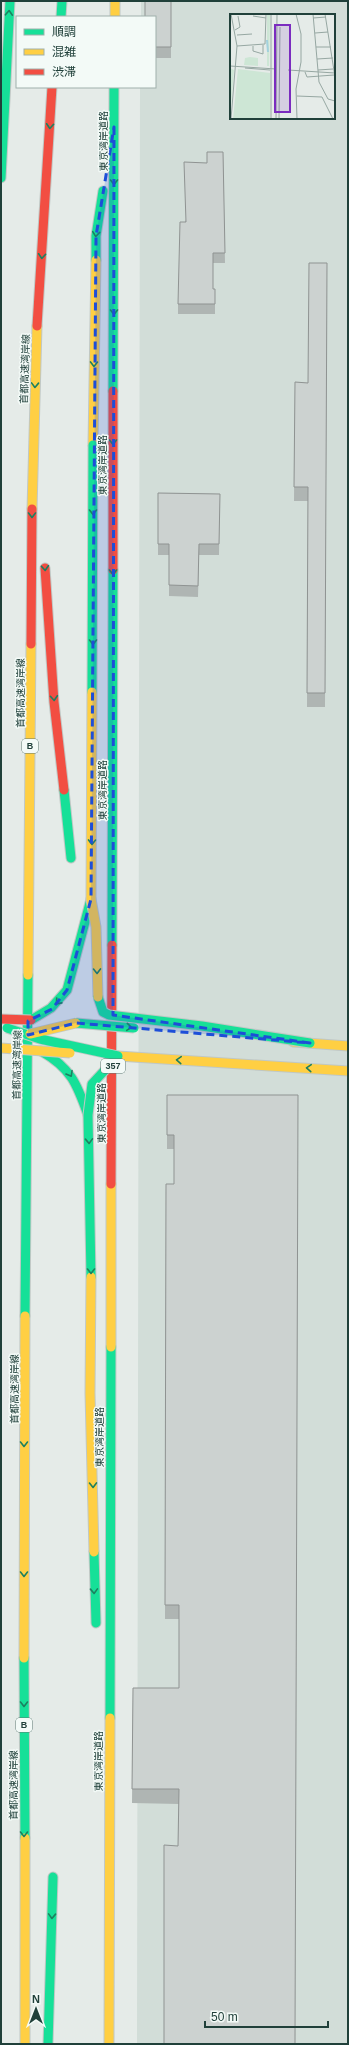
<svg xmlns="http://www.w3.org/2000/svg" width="349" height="2045" viewBox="0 0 349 2045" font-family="Arial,'Noto Sans JP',sans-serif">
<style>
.built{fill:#d2ddd8;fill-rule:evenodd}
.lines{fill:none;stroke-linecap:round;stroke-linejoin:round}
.fast-casing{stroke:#c0c8c5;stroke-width:11}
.slow-casing{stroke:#c0c8c5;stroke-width:11}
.jam-casing{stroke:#c0c8c5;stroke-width:11}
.fast{stroke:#16e098;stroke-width:9}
.slow{stroke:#ffcf43;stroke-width:9}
.jam{stroke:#f24e42;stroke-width:9}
.fast-bridge-casing{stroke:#c0c8c5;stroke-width:11;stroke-linecap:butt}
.slow-bridge-casing{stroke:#c0c8c5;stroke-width:11;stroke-linecap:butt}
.jam-bridge-casing{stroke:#c0c8c5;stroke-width:11;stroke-linecap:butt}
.fast-bridge{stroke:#16e098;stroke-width:9}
.slow-bridge{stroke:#ffcf43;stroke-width:9}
.jam-bridge{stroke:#f24e42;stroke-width:9}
.wall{fill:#afb5b3}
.building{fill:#ccd2d0;stroke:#8f9392}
.oneway{stroke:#1c8060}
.marked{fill:#1d4ed8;fill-opacity:0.2;stroke:#1d4ed8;stroke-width:3;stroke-dasharray:8 5;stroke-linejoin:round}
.labels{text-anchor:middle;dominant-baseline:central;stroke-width:3;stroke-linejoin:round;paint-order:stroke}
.shield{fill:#f3faf7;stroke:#5f7873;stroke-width:1}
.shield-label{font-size:9px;font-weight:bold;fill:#20403a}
.street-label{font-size:10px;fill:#20403a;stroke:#f3faf7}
.inset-river{fill:none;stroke:#a2d1dd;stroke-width:2}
.inset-road{fill:none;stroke:#96a7a2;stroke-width:1}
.view{fill:#7b2cbf;fill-opacity:0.15;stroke:#7b2cbf;stroke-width:2}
.inset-edge{fill:none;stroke:#20403a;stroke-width:2}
</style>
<rect width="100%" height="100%" fill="#e5ebe8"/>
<!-- built -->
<path class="built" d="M141,1H348V2044H137L140,87H155V17H141ZM231,15H334V118H231Z"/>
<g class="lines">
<defs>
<path id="fast" d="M61,17L62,1
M1,178L10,1
M96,260V236L103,191
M113,391L114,87
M64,790L71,858
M112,945L113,570
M31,1020L51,1008L67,990L91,899
M41,1051C71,1068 77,1084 88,1115
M25,1316L28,975
M94,1552L96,1623
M24,1658L25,1838
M110,1718L111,1347
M48,2044L53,1877"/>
<path id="slow" d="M115,1V17
M93,445L96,260
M32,509L37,326
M28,975L31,644
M293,1042L348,1046
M118,1056L348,1071
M111,1347V1184
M24,1658L25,1316
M25,1838V2044
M109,2044L110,1718"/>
<path id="jam" d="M37,326L52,87
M45,568L54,702L64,790
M113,570V391
M31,644L32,509
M111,1184L112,945"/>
</defs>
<!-- fast casing -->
<use href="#fast" class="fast-casing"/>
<!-- slow casing -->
<use href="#slow" class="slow-casing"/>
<!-- jam casing -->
<use href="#jam" class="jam-casing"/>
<!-- fast -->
<use href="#fast" class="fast"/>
<!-- slow -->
<use href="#slow" class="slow"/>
<!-- jam -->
<use href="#jam" class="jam"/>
<defs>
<path id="fast-bridge" d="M92,692L93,445
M98,997L103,1012L109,1015L202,1026L310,1043
M76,1023L134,1028
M7,1028L40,1039L118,1056
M91,1277L88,1115L92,1084L118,1056"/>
<path id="slow-bridge" d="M92,692L91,899L96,927L98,997
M30,1034L76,1023
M1,1048L70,1053
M91,1277L90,1393L94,1552"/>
<path id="jam-bridge" d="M1,1019L31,1020"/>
</defs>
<!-- fast-bridge casing -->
<use href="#fast-bridge" class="fast-bridge-casing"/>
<!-- slow-bridge casing -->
<use href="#slow-bridge" class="slow-bridge-casing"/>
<!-- jam-bridge casing -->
<use href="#jam-bridge" class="jam-bridge-casing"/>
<!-- fast-bridge -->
<use href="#fast-bridge" class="fast-bridge"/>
<!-- slow-bridge -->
<use href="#slow-bridge" class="slow-bridge"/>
<!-- jam-bridge -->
<use href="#jam-bridge" class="jam-bridge"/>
</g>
<!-- wall -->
<path class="wall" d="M171,1V58H155V17Z
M223,152L225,263H213V289H215V314H178V304L185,222L207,163Z
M327,263L325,707H307L308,501H294L295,382L308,383Z
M158,493L220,494L219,555H199L198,597L169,596V555H158Z
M167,1095H298L178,1846L179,1804L132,1803L133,1688H179V1619H165L166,1184H174V1149H167Z"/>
<!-- building -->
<path class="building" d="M145,1H171V47H155V17H145Z
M207,152H223L225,253H213V289H215V304H178L180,222H186L184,162L207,163Z
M309,263H327L325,693H307L308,487H294L295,382L308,383Z
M158,493L220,494L219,544H199L198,586L169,585V544H158Z
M167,1095H298L295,2044H164V1845L178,1846L179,1789H132L133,1688H179V1605H165L166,1184H174V1135H167Z"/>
<!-- one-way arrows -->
<defs><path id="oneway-chevron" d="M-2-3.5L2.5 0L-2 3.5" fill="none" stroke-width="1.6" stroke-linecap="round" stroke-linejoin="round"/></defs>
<g class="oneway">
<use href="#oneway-chevron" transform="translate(9 13) rotate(-87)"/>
<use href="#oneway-chevron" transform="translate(50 126) rotate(94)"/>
<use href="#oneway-chevron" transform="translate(114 182) rotate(90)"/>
<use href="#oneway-chevron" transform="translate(96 234) rotate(96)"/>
<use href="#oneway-chevron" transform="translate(42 256) rotate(94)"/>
<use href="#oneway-chevron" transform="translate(114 312) rotate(90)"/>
<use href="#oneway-chevron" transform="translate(94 364) rotate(91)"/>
<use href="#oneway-chevron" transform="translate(35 385) rotate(92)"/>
<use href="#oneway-chevron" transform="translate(113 442) rotate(90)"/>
<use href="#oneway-chevron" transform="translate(93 512) rotate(90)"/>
<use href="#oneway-chevron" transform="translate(32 515) rotate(90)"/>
<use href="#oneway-chevron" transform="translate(45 568) rotate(86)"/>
<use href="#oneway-chevron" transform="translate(113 572) rotate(90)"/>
<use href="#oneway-chevron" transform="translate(93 642) rotate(90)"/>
<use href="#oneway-chevron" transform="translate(54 698) rotate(86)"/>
<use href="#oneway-chevron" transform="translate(92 842) rotate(91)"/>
<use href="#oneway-chevron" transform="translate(97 971) rotate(89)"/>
<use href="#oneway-chevron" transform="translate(58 1002) rotate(132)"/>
<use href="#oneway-chevron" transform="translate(129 1027) rotate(5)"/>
<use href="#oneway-chevron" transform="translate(179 1060) rotate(-176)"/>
<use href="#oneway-chevron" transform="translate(309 1068) rotate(-176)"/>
<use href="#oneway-chevron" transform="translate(70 1074) rotate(60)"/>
<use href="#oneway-chevron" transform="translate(89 1141) rotate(88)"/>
<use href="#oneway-chevron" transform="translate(91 1271) rotate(90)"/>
<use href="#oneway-chevron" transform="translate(24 1444) rotate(90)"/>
<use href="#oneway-chevron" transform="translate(93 1485) rotate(89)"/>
<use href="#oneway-chevron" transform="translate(24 1574) rotate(90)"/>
<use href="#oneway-chevron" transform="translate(94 1591) rotate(88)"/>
<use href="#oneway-chevron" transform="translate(24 1704) rotate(90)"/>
<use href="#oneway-chevron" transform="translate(24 1834) rotate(90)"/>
<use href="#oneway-chevron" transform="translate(52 1916) rotate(92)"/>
</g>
<!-- marked area -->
<path class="marked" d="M114,127L113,1015L310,1043L76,1023L28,1035V1021L52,1009L67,990L91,899L96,236Z"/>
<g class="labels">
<!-- shield labels -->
<g class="shield">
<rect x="22" y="739" width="16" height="14" rx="3"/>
<rect x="101" y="1059" width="24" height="14" rx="3"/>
<rect x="16" y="1718" width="16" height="14" rx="3"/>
</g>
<g class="shield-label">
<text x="30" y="746">B</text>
<text x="113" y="1066">357</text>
<text x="24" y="1725">B</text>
</g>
<!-- street labels -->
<g class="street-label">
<text transform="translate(103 141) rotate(-90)">東京湾岸道路</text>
<text transform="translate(25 369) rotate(-88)">首都高速湾岸線</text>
<text transform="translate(102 465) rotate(-90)">東京湾岸道路</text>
<text transform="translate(20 693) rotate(-90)">首都高速湾岸線</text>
<text transform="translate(102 790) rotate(-90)">東京湾岸道路</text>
<text transform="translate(17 1065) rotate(-89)">首都高速湾岸線</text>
<text transform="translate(101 1113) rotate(-90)">東京湾岸道路</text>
<text transform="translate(14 1389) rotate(-90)">首都高速湾岸線</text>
<text transform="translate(99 1437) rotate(-90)">東京湾岸道路</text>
<text transform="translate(98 1761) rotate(-90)">東京湾岸道路</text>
<text transform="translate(13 1785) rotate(-90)">首都高速湾岸線</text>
</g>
</g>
<!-- overview -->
<g transform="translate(230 14)">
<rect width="105" height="105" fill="#e5ebe8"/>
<path d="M37,0H40L39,52H37ZM20,43L28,44V52L14,51L15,44ZM0,54L4,56L0,104ZM8,55L40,59V105H3Z" fill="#cde6d5"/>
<path class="inset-river" d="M37,26L38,38"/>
<path class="inset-road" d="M66,0L71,20V48L66,75L67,105M83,0L89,68L98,85L105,87M95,0L105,63M23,2L36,4M83,4L96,3M5,16L10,13L8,2M85,19L98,18M7,21L22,20M7,32L35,30L36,0M23,32V37L33,40V31M86,33H101M87,45L103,44M0,52L46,55M15,54L40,56M58,56L105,59M88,56L103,55M75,58L77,63L104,61M67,82L92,83L103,105M1,105L7,32L1,0M41,105V0M46,105L47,0M49,105L50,13"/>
<path class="view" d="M45,11H60V98H45Z"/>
<rect width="105" height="105" class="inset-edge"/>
</g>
<!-- border -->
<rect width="349" height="2045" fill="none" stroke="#20403a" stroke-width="4"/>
<!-- legend -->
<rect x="16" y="16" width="140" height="72" fill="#f3faf7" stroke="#9fb0ab"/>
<rect x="24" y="29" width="20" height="6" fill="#16e098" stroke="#9fb0ab"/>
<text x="52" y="36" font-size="12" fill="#20403a">順調</text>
<rect x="24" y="49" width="20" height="6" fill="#ffcf43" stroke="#9fb0ab"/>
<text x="52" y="56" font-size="12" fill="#20403a">混雑</text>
<rect x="24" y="69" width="20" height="6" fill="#f24e42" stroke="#9fb0ab"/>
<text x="52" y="76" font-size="12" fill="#20403a">渋滞</text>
<!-- north arrow -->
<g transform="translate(36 2009)" stroke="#f3faf7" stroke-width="3" paint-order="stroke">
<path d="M0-3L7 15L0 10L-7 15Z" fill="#20403a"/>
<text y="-6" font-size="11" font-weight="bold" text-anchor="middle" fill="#20403a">N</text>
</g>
<!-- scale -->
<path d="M205 2021v6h123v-6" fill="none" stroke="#20403a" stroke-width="2"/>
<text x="211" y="2021" font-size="12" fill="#20403a" stroke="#f3faf7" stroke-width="3" paint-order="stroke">50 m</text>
</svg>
